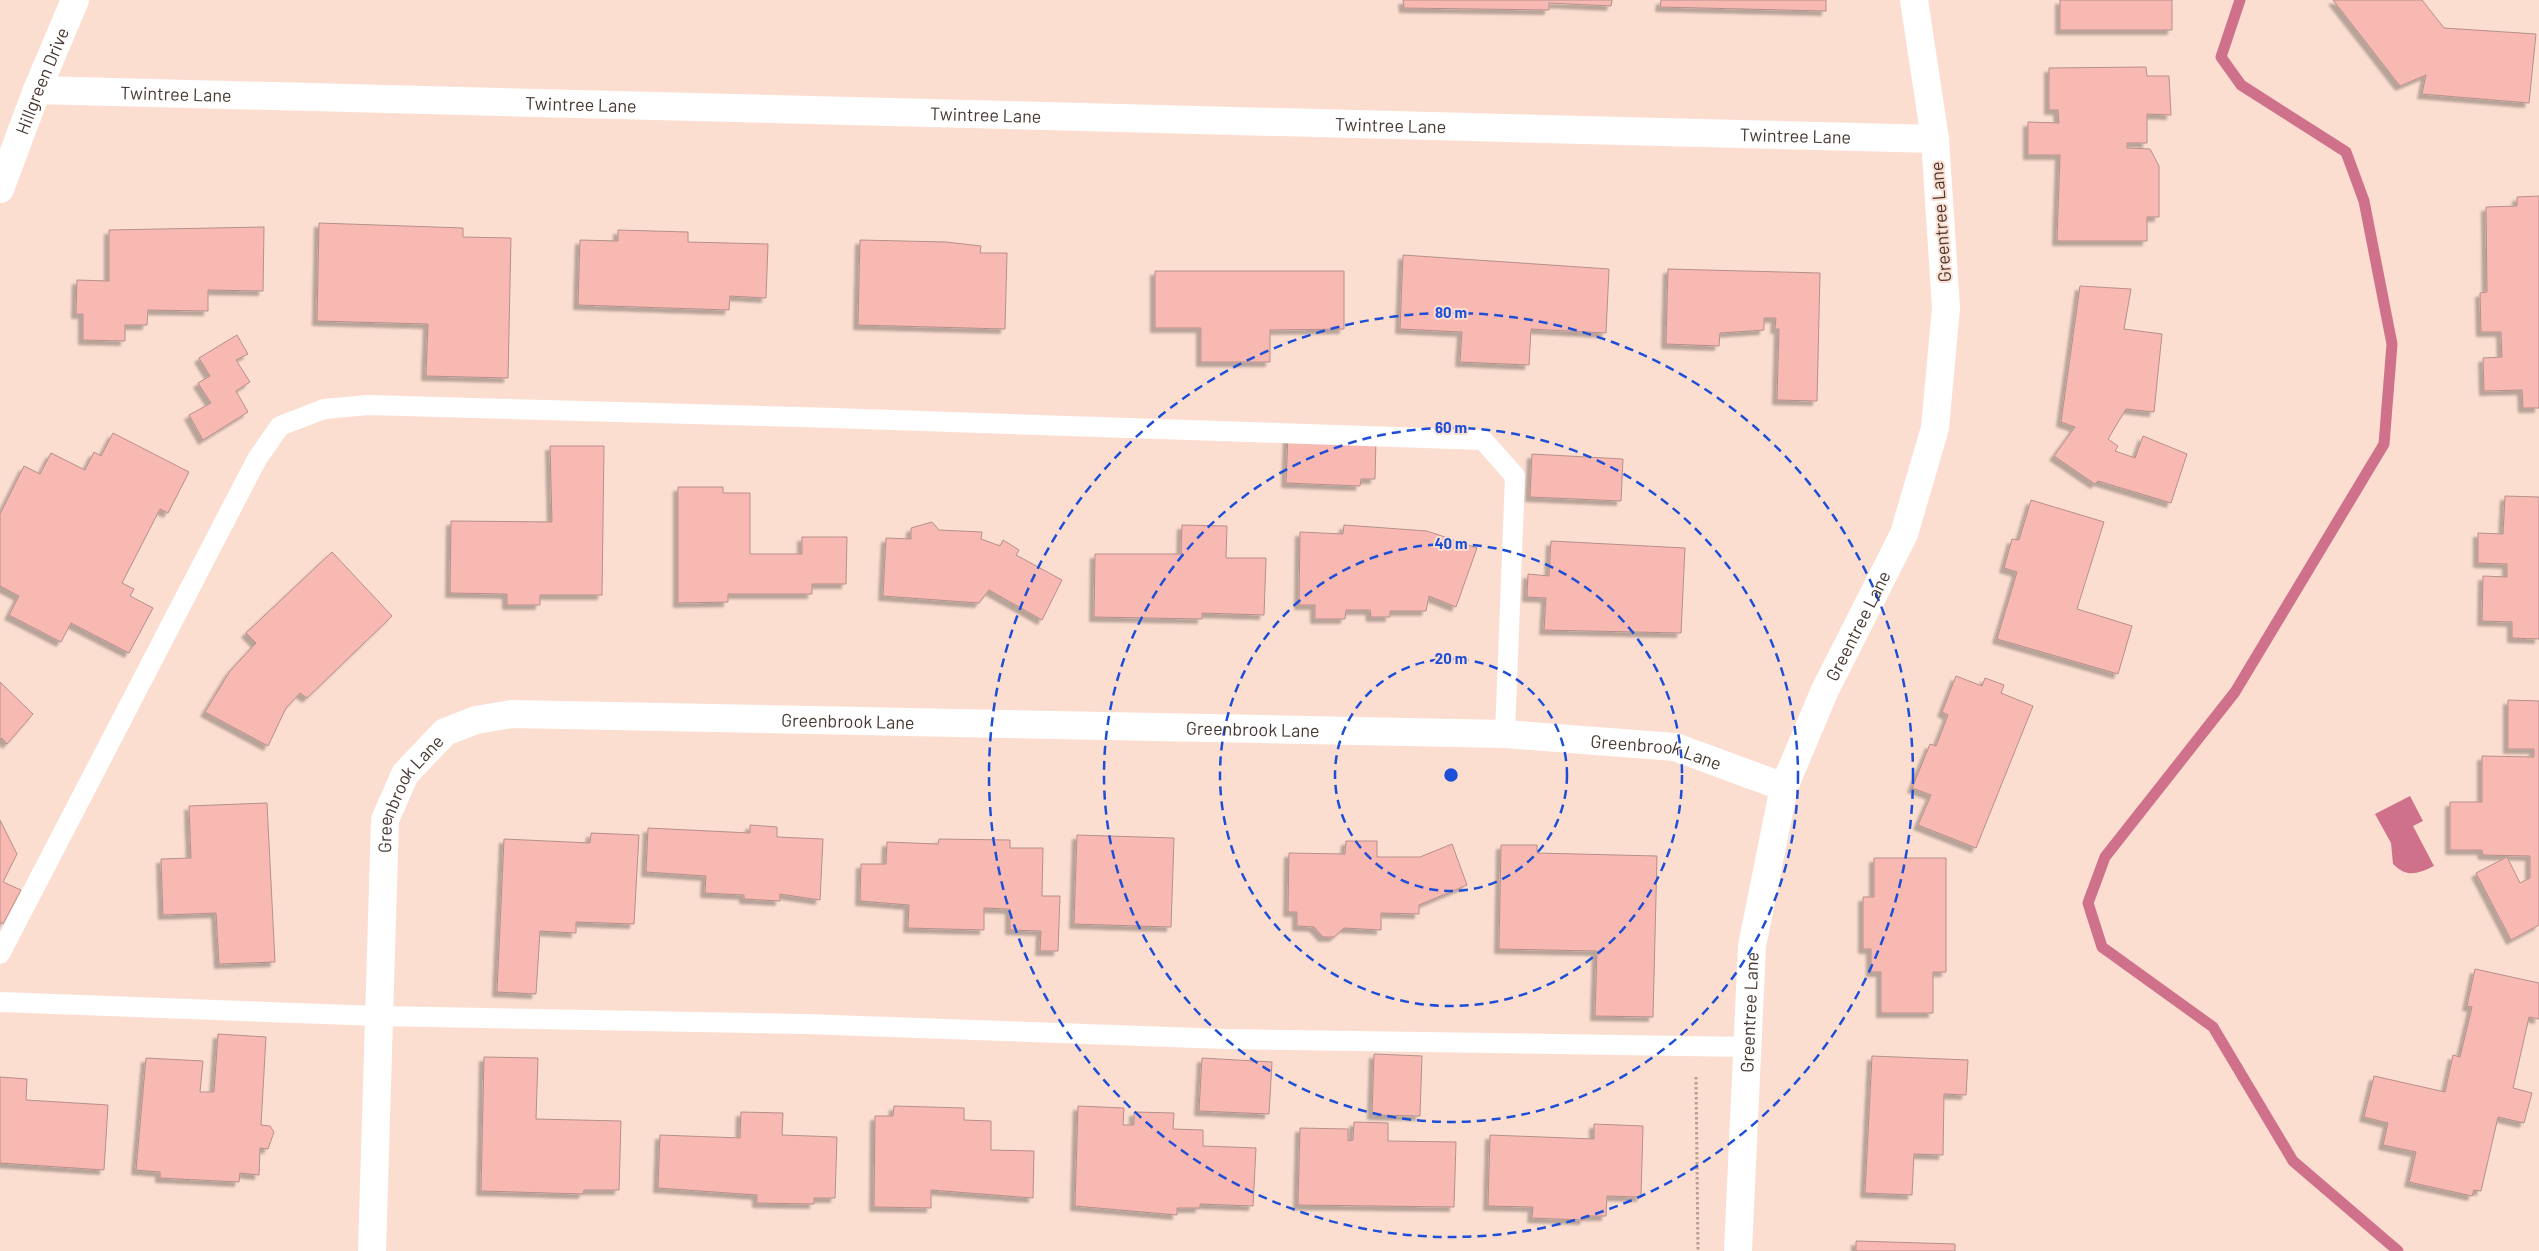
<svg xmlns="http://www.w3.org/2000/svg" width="2539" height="1251" viewBox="0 0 2539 1251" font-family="Barlow,sans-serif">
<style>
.water{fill:#d0718c}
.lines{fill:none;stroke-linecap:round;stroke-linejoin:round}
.stream{stroke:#d0718c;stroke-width:11}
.building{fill:#f8b9b3;stroke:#b68f8b;filter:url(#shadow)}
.path{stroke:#b69f94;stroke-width:3;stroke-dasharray:2.5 2.5;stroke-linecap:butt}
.service{stroke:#fff;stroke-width:20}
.minor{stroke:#fff;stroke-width:28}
.ring{fill:none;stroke:#1d4ed8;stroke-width:2.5;stroke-dasharray:9 6}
.labels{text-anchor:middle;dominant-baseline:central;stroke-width:4;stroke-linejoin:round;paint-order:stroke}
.street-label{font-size:18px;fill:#483a33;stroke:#fbded0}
.centre{fill:#1d4ed8;stroke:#fbded0;stroke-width:2.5}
.ring-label{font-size:15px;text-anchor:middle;font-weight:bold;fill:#1d4ed8;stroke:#fbded0;stroke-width:4;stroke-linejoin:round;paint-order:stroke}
</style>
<defs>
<filter id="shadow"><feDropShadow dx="-4.5" dy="4.5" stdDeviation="1" flood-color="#0004"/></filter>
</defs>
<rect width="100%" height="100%" fill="#fbded0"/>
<!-- water -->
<path class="water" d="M2410,796L2423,821L2413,826L2434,866C2417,874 2407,878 2393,864L2391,843L2375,814Z"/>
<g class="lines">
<!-- stream -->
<path class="stream" d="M2240,0L2221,57L2241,85L2346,152L2364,201L2392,344L2384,444L2235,692L2105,857L2088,903L2102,947L2213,1027L2293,1161L2398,1251"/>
</g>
<!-- building -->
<path class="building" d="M1403,0H1612L1611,6L1549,3V10L1404,8Z
M1661,0H1826V11L1660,7Z
M2060,0H2172V30H2060Z
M2333,0H2422L2444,28L2536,34L2529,103L2422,94L2426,75L2400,86Z
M2146,67L2147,76H2169L2171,115L2147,114V143H2127V148L2150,149L2159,166V217H2147V241H2057L2060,155H2028V122L2059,123L2058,110H2049V68Z
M2539,196V408H2523L2522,390L2484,391L2483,358L2502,357L2501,332H2481L2480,293L2487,292L2486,207L2517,206V197Z
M319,223L463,228V237L511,238L508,378L426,376L428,324L317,321Z
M264,227L263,291L208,290V311L148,310L147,325H125V341L83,340V314H76L77,280L109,281V230Z
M618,230L688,232V242L768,244L766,298L730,296L729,310L578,305L580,240L618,241Z
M860,240L946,242L981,246L980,253H1007L1005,329L858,325Z
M1403,255L1609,269L1606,333L1531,329L1529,365L1460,362L1462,332L1400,329Z
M1668,269L1820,273L1817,401L1777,400L1779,329H1775L1776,318H1764V330L1720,333L1719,346L1666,344Z
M1155,271H1344V329L1270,330V362H1201V328H1155Z
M2080,286L2131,289L2124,329L2162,334L2154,412L2126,409L2108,439L2118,446L2115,451L2135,458L2143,436L2187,454L2171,503L2098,481L2095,484L2054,456L2075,427L2061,422Z
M237,335L248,354L236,360L250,382L236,391L248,412L203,440L189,415L211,403L198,383L210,376L199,358Z
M113,433L189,472L168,513L160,509L122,583L134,589L130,596L153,608L129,653L71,623L61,642L9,615L19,596L0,586V514L24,466L40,474L51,453L85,470L94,452L101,456Z
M1288,436L1376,439L1375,479H1361L1360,486L1286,483Z
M550,446H604L602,595H540V605H507V594L450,593L451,521L552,522Z
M1532,454L1623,459L1621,501L1530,497Z
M678,487H723V493H750V554H802V537H847L846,584H812V594H728V602L678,603Z
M2505,496L2539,497V639L2512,638V622L2482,621L2483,576L2507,577V564L2478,563V533L2503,534Z
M2031,500L2104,522L2077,609L2132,626L2118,674L1997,639L2017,572L2004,568L2012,539L2019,540Z
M932,522L939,530L982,532L981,539L1000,546L1003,540L1019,550L1016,555L1062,580L1042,620L989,590L979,603L883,596L886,538L911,539V528Z
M1182,525L1227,526L1226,558H1266L1264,615L1202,613V619L1094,617L1095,554H1181Z
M1344,525L1427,531L1477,548L1456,607L1429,596L1426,611H1390V617H1371L1370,610H1346L1345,619H1315V605H1299L1300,532L1343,534Z
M1551,541L1685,548L1681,633L1544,630L1546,598L1527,597L1528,574L1549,576Z
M332,552L392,616L307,698L300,693L286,708L268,746L205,712L230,671L256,643L246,633Z
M1956,676L1982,686L1985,678L2004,685L2001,693L2033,706L1976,848L1918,825L1931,795L1912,788L1930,744L1936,746L1948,715L1942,712Z
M0,682L33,714L7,744L2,738L0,740Z
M2508,700L2539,701V925L2511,940L2476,873L2507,857L2520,883L2530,878V856L2483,855L2482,850H2450V802H2482V756L2534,757V749H2508Z
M267,803L275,962L219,964L216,913L163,915L161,859L191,858L189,806Z
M0,820L17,854L3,882L21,890L3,924L0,922Z
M750,825L777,827V837L823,839L820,900L780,894V901L744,899V895L705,893L706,876L646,872L648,828L750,833Z
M591,833L639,835L634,924L576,922V933L540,931L536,994L497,992L504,839L590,843Z
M1077,835L1174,838L1171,927L1074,924Z
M939,839L1010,840V848H1043L1042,896H1060L1058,951H1040L1041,931L1010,930V909L984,908V930L908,928L909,905L860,901L861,864H886L887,842L938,844Z
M1346,841H1377V857H1420L1452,844L1467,885L1419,905V914L1381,913V930L1344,928L1334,937H1323L1314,927L1297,926V912H1288L1289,853L1345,854Z
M1501,845H1537V853L1657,856L1653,1017L1595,1016L1597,951L1499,949Z
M1874,858H1946V972H1933V1013H1881V972H1871V949H1863V897H1874Z
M2475,969L2539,983V1019L2529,1017L2513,1088L2532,1093L2524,1123L2498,1117L2481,1191L2474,1190L2472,1196L2409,1182L2416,1152L2383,1145L2388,1123L2364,1117L2374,1076L2445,1092L2453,1055L2460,1057L2472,1007L2467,1006Z
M218,1034L266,1037L261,1125L270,1126L274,1132L268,1149L260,1148L259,1175L240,1173L239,1182L160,1178V1172L136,1170L146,1058L203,1061L200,1092H214Z
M1374,1054L1422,1056L1420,1116L1372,1115Z
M1872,1056L1968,1060L1966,1095L1944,1094L1943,1155L1914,1154L1912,1195L1865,1193Z
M484,1057L538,1058L536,1119L621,1121L619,1190H584L583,1194L481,1191Z
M1202,1058L1272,1062L1269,1114L1199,1111Z
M0,1077L27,1079L26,1100L108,1105L104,1170L0,1163Z
M894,1106L964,1108V1120L991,1121V1150L1034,1151L1033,1198L931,1190V1208L874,1207L875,1116H893Z
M1078,1106L1124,1108L1123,1125H1134V1112L1174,1113L1173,1129L1203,1130V1146L1256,1148L1253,1206L1200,1204V1208H1177V1215L1075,1206Z
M741,1112L783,1113L782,1135L837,1137L835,1198H814V1204L757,1203V1195L658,1188L660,1135L740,1138Z
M1354,1122L1388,1123V1141L1456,1142L1454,1207L1298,1205L1300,1128L1348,1129V1141L1353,1140Z
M1594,1124L1643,1126L1641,1197L1607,1196L1606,1216H1585L1584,1220L1532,1218L1533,1207L1488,1206L1490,1135L1594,1139Z
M1856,1241L1955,1244V1251H1856Z"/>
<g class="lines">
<!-- path -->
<path class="path" d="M1696,1077L1698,1251"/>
<!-- service -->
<path class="service" d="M0,954L257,459L280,426L324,409L368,405L833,418L1483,440L1515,476L1505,734
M0,1002L379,1016L805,1024L1226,1039L1747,1047"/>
<!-- minor -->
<g class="minor">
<path id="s1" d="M37,90L1935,139"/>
<path id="s2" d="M0,189L37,90L75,0"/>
<path id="s3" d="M372,1251L385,820L405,774L445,732L476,720L512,714L1505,734L1675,747L1784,787"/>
<path id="s4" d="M1738,1251L1752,946L1784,787L1825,690L1904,534L1935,428L1946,308L1935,139L1914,0"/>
</g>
</g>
<!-- distance rings -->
<g class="ring">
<circle cx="1451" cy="775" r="116"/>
<circle cx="1451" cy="775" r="231"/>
<circle cx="1451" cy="775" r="347"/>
<circle cx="1451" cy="775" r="462"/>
</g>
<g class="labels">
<!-- street labels -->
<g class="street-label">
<text stroke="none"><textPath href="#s2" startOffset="116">Hillgreen Drive</textPath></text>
<text stroke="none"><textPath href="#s1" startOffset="139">Twintree Lane</textPath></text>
<text stroke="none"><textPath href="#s1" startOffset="544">Twintree Lane</textPath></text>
<text stroke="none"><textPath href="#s1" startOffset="949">Twintree Lane</textPath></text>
<text stroke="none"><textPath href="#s1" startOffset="1354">Twintree Lane</textPath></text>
<text stroke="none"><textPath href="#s1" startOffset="1759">Twintree Lane</textPath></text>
<text transform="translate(1940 222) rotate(-94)">Greentree Lane</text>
<text stroke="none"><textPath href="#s4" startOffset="645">Greentree Lane</textPath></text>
<text stroke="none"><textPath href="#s3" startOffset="945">Greenbrook Lane</textPath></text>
<text stroke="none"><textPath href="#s3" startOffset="1350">Greenbrook Lane</textPath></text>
<text stroke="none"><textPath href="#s3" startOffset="1755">Greenbrook Lane</textPath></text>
<text stroke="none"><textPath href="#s3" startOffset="465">Greenbrook Lane</textPath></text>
<text stroke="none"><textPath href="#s4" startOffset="239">Greentree Lane</textPath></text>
</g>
</g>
<circle cx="1451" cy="775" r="8" class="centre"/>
<g class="ring-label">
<text x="1451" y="318">80 m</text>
<text x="1451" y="433">60 m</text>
<text x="1451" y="549">40 m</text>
<text x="1451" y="664">20 m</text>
</g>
</svg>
